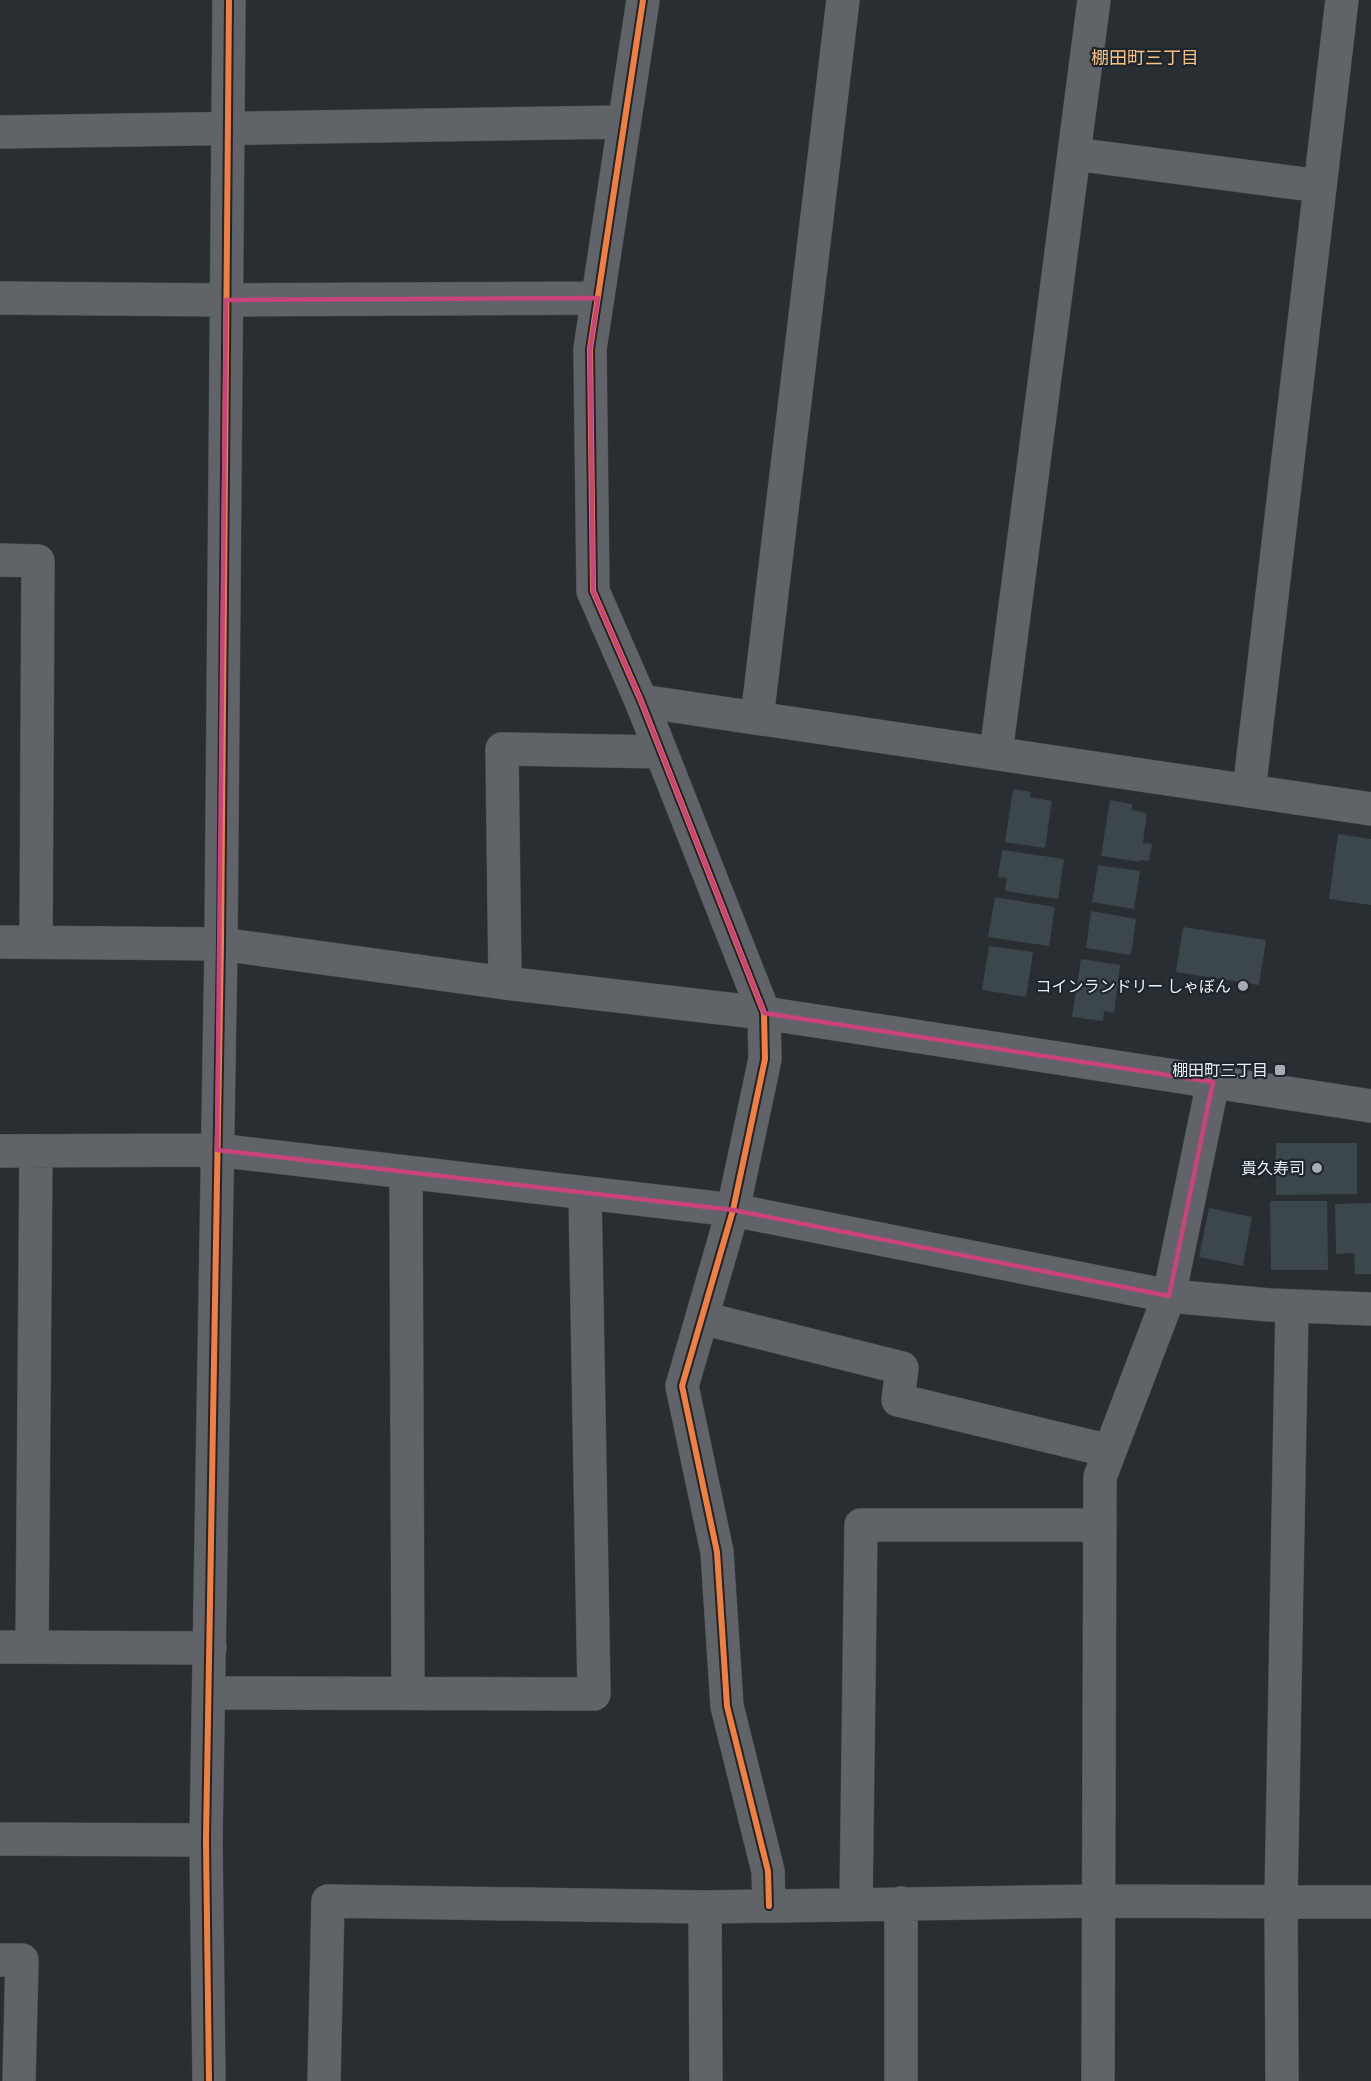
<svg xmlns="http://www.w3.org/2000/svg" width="1371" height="2081" viewBox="0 0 1371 2081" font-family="'PT Sans Narrow','Noto Sans JP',sans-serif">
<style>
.building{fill:#3b474a}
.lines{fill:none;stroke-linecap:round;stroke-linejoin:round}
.minor-casing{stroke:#464a4e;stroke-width:34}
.minor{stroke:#606468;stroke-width:33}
.cycleway-casing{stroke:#1c262c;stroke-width:10}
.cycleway{stroke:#f27e40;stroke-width:6}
.marked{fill:none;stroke:#ca437a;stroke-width:4.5;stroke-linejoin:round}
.poi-dot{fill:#a6acb1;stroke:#1c262c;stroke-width:2}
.labels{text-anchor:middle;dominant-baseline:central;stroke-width:4.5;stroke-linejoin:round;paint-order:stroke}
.poi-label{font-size:16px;fill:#eaf0f5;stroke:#1c262c;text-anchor:end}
.neighbourhood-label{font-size:18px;fill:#f8c184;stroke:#1c262c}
</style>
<rect width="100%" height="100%" fill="#292e32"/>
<!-- building -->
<path class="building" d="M1013,789L1031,792L1030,797L1052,801L1045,848L1005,842Z
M1110,800L1132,804V810L1147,813L1143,843L1152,844L1149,861L1140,860V862L1101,856Z
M1338,834L1371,839V905L1329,899Z
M1002,850L1064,859L1058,899L1005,891L1007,878L998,877Z
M1098,865L1140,871L1134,909L1092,902Z
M995,897L1055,907L1049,946L988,937Z
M1091,911L1136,919L1131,955L1086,948Z
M1183,927L1266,940L1259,985L1176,972Z
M989,946L1033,952L1026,997L982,990Z
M1081,959L1120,965L1114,1013L1104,1011L1103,1021L1072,1017Z
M1276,1143H1357V1194L1276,1195Z
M1270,1201H1327L1328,1270H1271Z
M1371,1203V1274H1355L1354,1253L1336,1254L1335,1204Z
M1209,1208L1252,1217L1243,1266L1199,1257Z"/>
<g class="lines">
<defs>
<path id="minor" d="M643,0L590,349L593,591L641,701L764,1013L765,1059L733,1210L682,1386L717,1552L727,1706L768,1871L769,1906
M0,132L624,122
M1074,154L1320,186
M0,298L226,300L598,298
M0,560L38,561L36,942
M641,701L1371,809
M757,718L843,0
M996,753L1094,0
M1249,791L1342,0
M0,942L221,944L505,983L764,1013L1371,1106
M505,983L502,749L661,752
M0,1151L217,1150L406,1172L733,1210L1169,1296L1270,1305L1371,1309
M406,1172L408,1693
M702,1318L902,1368L898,1400L1110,1451
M0,1647L210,1648
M32,1647L36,1151
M209,1693L594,1694L585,1193
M0,1839L206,1840
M901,1903V2081
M856,1904L861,1525H1100
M705,1907L706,2081
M0,1960H22L19,2081
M209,2081L206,1840L221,944L229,0
M324,2081L328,1901L705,1907L1097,1901L1371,1902
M1098,2081L1100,1477L1169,1296L1213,1082
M1282,2081L1281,1901L1292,1306"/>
</defs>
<!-- minor casing -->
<use href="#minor" class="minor-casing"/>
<!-- minor -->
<use href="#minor" class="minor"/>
<defs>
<path id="cycleway" d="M643,0L590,349L593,591L641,701L764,1013L765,1059L733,1210L682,1386L717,1552L727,1706L768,1871L769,1906
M209,2081L206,1840L221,944L229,0"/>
</defs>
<!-- cycleway casing -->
<use href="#cycleway" class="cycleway-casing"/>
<!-- cycleway -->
<use href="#cycleway" class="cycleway"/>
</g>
<!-- marked area -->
<path class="marked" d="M598,298L590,349L593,591L641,701L764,1013L1213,1082L1169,1296L733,1210L217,1150L226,300Z"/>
<!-- markers -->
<g class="poi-dot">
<circle cx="1243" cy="986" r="6"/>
<rect x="1274" y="1064" width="12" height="12" rx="3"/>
<circle cx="1317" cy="1168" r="6"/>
</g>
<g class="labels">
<!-- poi labels -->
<g class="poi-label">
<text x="1231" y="986">コインランドリー しゃぼん</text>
<text x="1268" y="1070">棚田町三丁目</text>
<text x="1305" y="1168">貴久寿司</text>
</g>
<!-- neighbourhood labels -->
<g class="neighbourhood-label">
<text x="1145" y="57">棚田町三丁目</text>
</g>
</g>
</svg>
